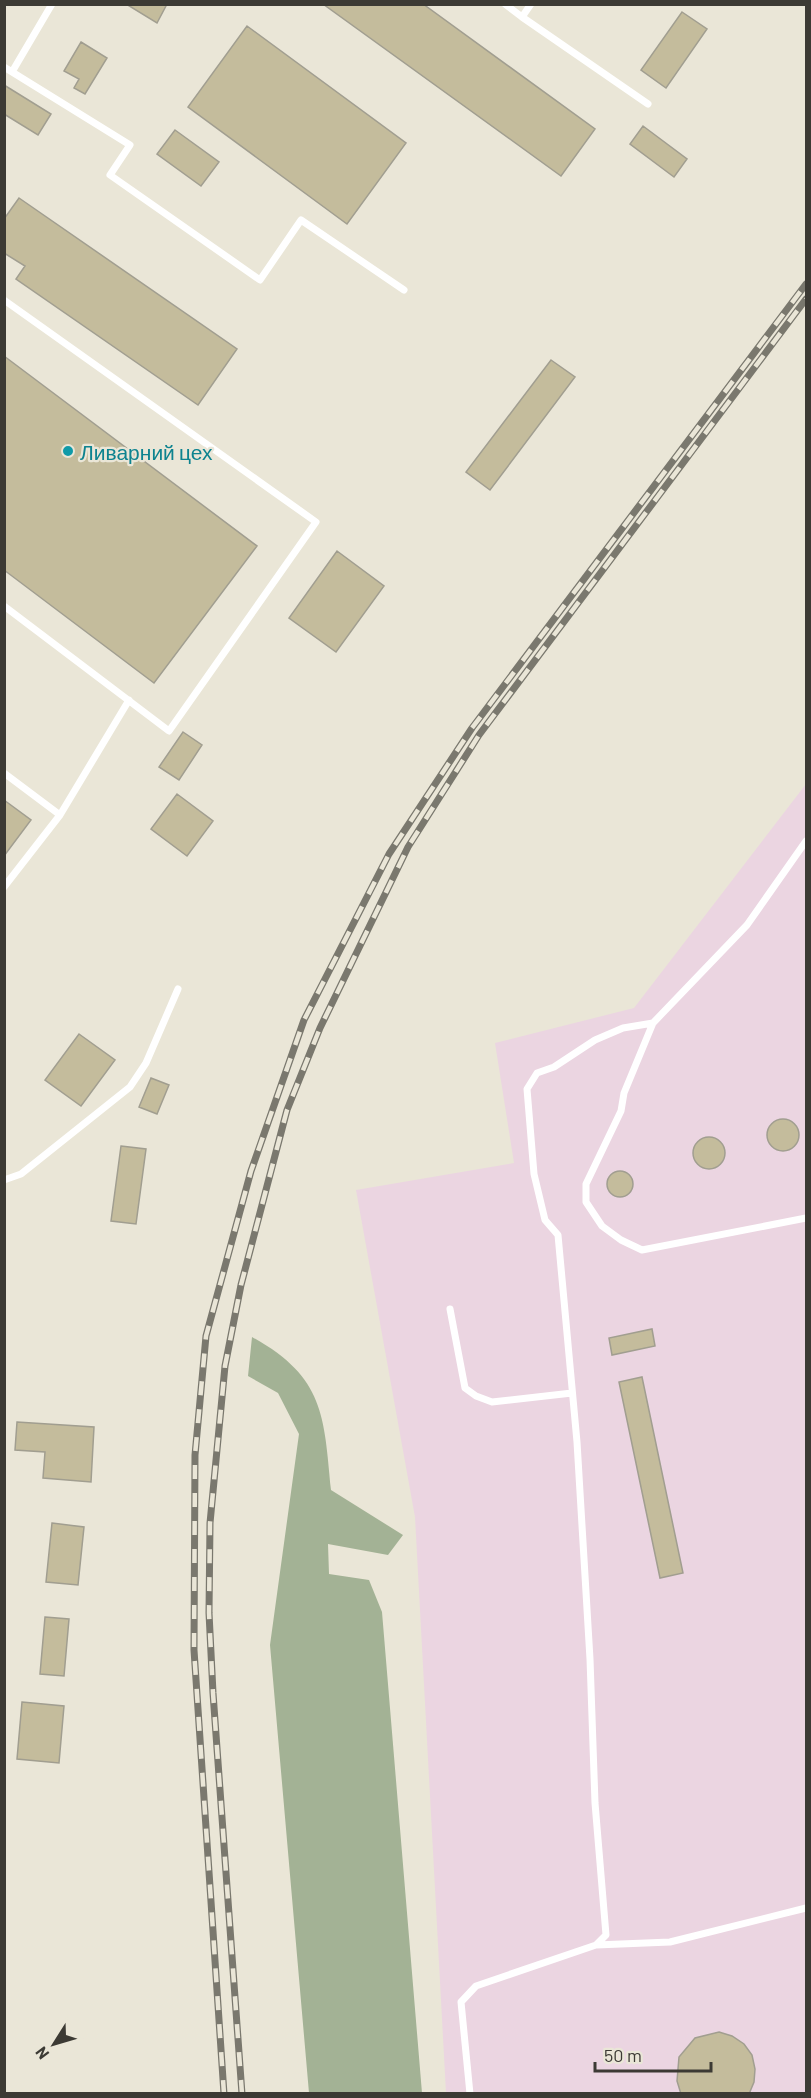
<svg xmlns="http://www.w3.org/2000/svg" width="811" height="2098" viewBox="0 0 811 2098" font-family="Barlow,sans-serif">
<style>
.industrial{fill:#ebd5e1}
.forest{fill:#a3b295}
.building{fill:#c4bc9c;stroke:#a19e90;stroke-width:1.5}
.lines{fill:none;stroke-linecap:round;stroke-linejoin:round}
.service{stroke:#fff;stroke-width:7}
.rail-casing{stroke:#7a786e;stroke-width:7}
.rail{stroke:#eae6d7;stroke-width:4.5;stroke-dasharray:14;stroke-linecap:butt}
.culture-dot{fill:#0f9aa8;stroke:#eae6d7;stroke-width:2}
.labels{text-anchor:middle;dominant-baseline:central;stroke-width:4.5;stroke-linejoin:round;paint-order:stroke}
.culture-label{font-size:21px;fill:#0d838f;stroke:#eae6d7;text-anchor:start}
</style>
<rect width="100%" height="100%" fill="#eae6d7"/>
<!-- industrial -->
<path class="industrial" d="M806,784V2093H446L415,1517L356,1190L514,1163L495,1043L634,1008Z"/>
<!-- forest -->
<path class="forest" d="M252,1337C324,1377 324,1415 331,1490L403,1535L388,1555L328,1544L329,1574L369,1580L382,1612L422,2093H309L270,1645L299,1434L278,1393L248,1376Z"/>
<!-- building -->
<path class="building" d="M126,4H167L157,23Z
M323,4H423L595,129L561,176Z
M682,12L707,29L666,88L641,70Z
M247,26L406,143L347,224L188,107Z
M81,42L107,58L85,94L74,88L79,79L64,71Z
M4,85L51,114L38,135L4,114Z
M643,126L687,159L674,177L630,144Z
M175,130L219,162L201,186L157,154Z
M19,198L237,349L198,405L16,279L25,266L4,253V219Z
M4,356L257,546L154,683L4,570Z
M551,360L575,377L490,490L466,472Z
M337,551L384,586L336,652L289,618Z
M183,732L202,745L179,780L159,767Z
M177,794L213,821L187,856L151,829Z
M4,800L31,820L4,856Z
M79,1034L115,1060L81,1106L45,1080Z
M151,1078L169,1085L157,1114L139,1107Z
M767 1135a16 16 0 1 1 32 0a16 16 0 1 1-32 0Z
M693 1153a16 16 0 1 1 32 0a16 16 0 1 1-32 0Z
M121,1146L146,1149L136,1224L111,1221Z
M607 1184a13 13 0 1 1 26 0a13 13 0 1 1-26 0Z
M652,1329L655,1346L612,1355L609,1338Z
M642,1377L683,1573L660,1578L619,1382Z
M17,1422L94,1427L91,1482L43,1478L45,1452L15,1450Z
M52,1523L84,1527L78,1585L46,1582Z
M45,1617L69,1619L64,1676L40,1674Z
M22,1702L64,1706L59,1763L17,1759Z
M719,2032L732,2036L744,2044L752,2055L755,2069L754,2082L749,2094H681L677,2081L679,2057L695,2038Z"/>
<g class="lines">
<!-- service -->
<path class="service" d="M505,4L522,17
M531,4L522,17L648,104
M4,67L130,145L110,175L260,280L301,220L404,290
M12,72L52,4
M4,300L316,522L169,731L4,606
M4,773L60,815L129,700
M4,887L60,815
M653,1023L624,1093L621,1111L586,1184V1202L602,1226L621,1240L642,1250L806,1218
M4,1180L21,1174L130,1087L146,1063L178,989
M450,1309L465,1388L476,1396L492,1402L572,1393
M596,1945L670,1942L806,1908
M470,2094L461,2002L476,1986L596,1945L606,1935L595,1803L590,1659L577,1442L558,1235L545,1220L534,1174L527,1089L537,1073L554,1067L595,1040L623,1028L653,1023L747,925L806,841"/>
<defs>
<path id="rail" d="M224,2094L194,1650L195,1455L206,1336L251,1171L304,1020L389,854L472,728L806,284
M242,2094L213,1693L209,1613L210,1523L225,1366L241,1285L287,1110L320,1028L408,847L479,735L806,299"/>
</defs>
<!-- rail casing -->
<use href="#rail" class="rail-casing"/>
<!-- rail -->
<use href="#rail" class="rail"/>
</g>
<!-- markers -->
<circle class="culture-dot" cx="68" cy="451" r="6"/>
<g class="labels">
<!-- culture labels -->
<g class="culture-label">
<text x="80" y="451">Ливарний цех</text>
</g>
</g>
<!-- border -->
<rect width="811" height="2098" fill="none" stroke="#3c3a34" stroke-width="12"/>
<!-- north arrow -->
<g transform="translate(54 2044) rotate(233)" stroke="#eae6d7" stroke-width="4.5" paint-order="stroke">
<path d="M0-4.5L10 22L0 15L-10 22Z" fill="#3c3a34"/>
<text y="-9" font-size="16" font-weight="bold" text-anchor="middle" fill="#3c3a34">N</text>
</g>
<!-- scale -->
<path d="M595 2062v9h116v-9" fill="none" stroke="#3c3a34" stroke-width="3"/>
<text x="604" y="2062" font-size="18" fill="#3c3a34" stroke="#eae6d7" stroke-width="4.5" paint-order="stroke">50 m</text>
</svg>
